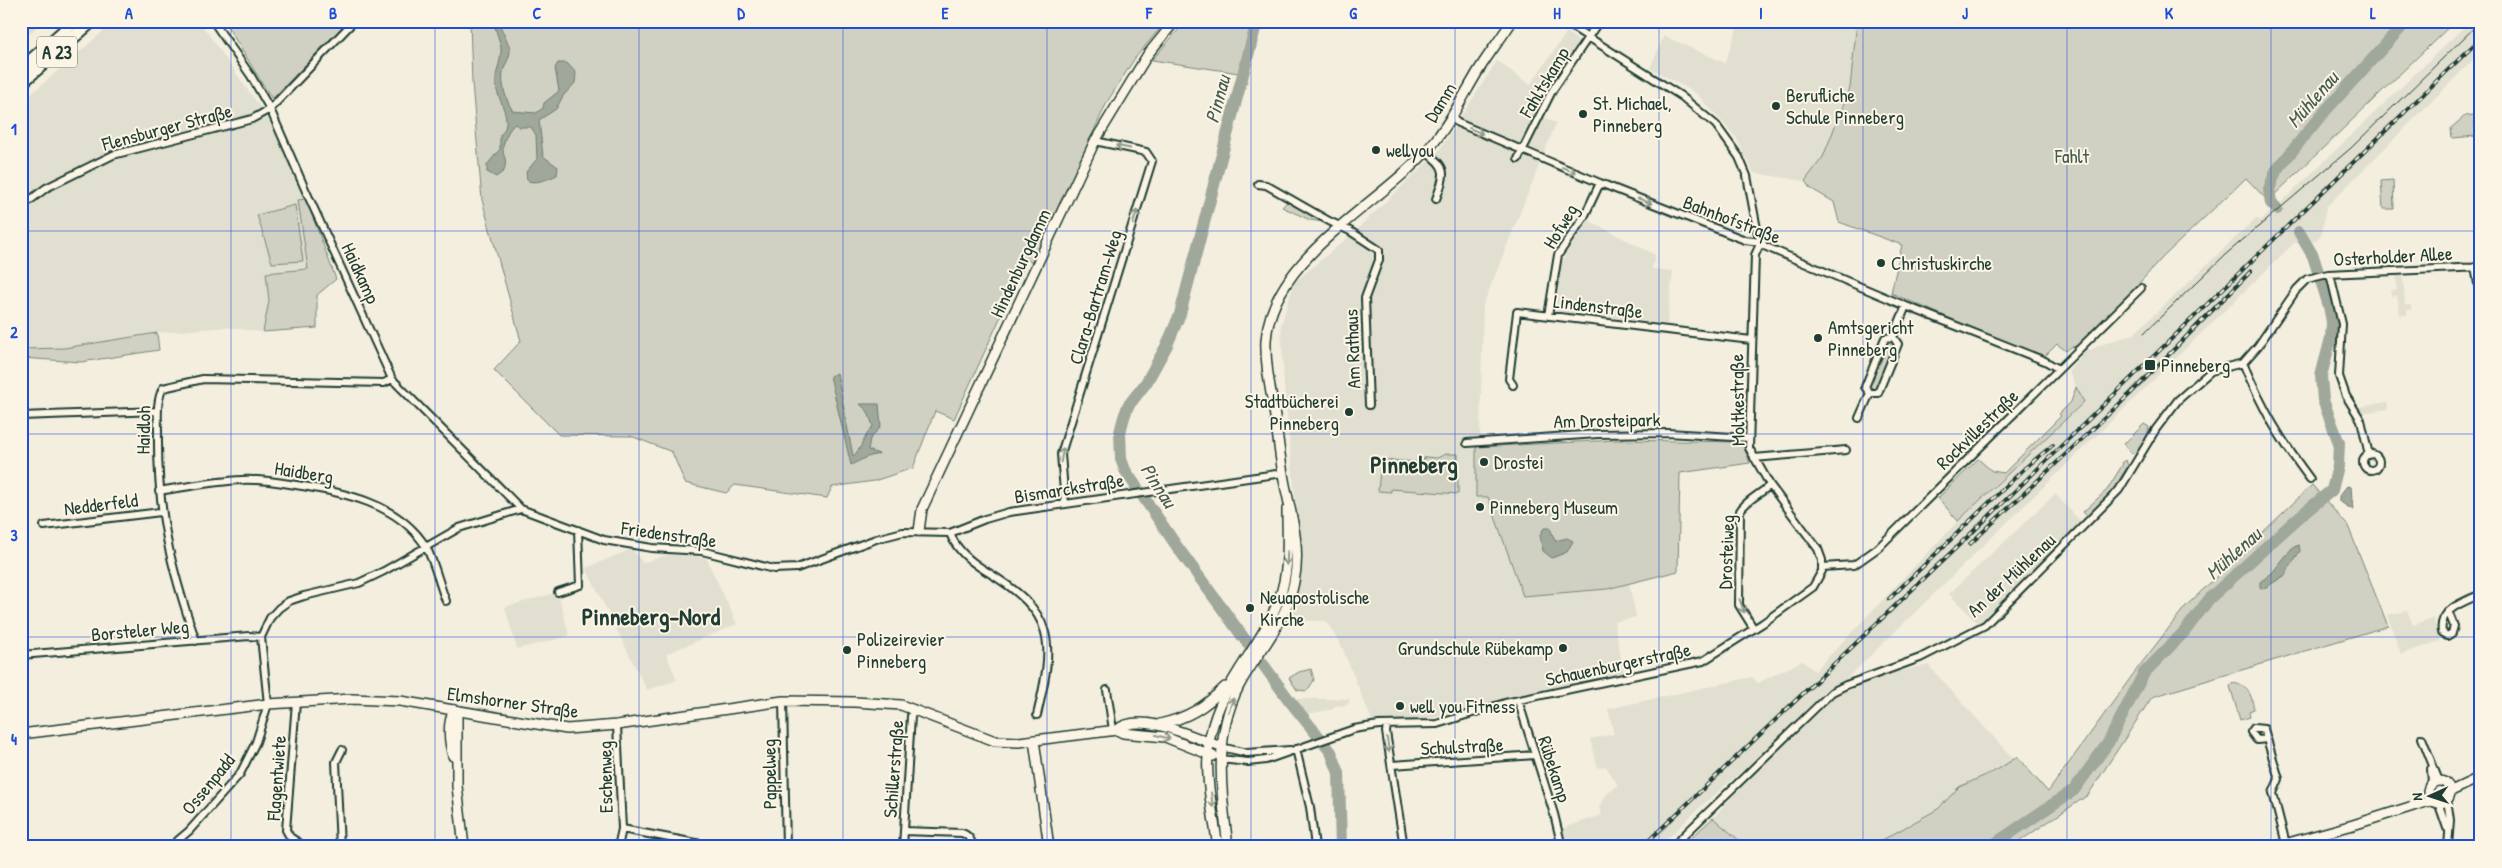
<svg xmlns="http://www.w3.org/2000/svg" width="2502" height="868" viewBox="0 0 2502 868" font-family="'Patrick Hand',sans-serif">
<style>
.built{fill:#e1dfd0}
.green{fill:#d0d1c2;stroke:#78877b}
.water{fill:#a0a89b;stroke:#6c7d72}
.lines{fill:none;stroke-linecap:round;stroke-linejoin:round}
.river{stroke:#a0a89b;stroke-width:12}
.street-casing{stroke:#1f3d34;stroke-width:10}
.secondary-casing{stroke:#1f3d34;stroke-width:12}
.highway-casing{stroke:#1f3d34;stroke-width:15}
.street{stroke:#fcf5e5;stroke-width:6}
.secondary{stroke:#fcf5e5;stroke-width:9}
.highway{stroke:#fcf5e5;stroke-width:11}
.tram{stroke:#1f3d34;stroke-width:1}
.rail-casing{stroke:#1f3d34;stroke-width:4}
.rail{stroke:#fcf5e5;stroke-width:2;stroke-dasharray:5.5;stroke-linecap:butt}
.oneway{stroke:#8e998c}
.grid{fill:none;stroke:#1d4ed8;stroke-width:1;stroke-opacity:0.55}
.poi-dot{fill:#1f3d34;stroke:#fcf5e5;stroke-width:2}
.labels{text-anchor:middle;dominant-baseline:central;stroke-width:4;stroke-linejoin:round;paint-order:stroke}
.shield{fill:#fcf5e5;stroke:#617469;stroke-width:1}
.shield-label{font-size:18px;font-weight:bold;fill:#1f3d34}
.street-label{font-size:19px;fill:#1f3d34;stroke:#fcf5e5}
.poi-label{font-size:19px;fill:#1f3d34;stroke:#fcf5e5;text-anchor:start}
.park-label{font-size:19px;fill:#425b50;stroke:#fcf5e5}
.water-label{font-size:20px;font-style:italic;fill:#465d53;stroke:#fcf5e5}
.district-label{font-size:24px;font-weight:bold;fill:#1f3d34;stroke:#fcf5e5}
.neatline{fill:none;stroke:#1d4ed8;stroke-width:2}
.grid-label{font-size:16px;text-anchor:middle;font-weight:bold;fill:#1d4ed8}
</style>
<rect width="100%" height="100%" fill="#f3eede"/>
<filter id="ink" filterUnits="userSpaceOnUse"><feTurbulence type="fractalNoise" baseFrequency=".02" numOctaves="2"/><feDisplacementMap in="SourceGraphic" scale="10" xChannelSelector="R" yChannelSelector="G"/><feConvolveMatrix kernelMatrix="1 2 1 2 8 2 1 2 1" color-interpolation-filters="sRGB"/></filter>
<g filter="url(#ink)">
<!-- built -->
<path class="built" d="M21,21H44L21,40Z
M115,21H199L267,117L306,199L298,200L308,269L266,273L269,300L263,332L225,327L157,333L64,348L21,349V103Z
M1740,21H1857L1850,88L1823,157L1805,181L1754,173L1736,137L1696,93L1650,68L1664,36L1725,63Z
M2470,21H2481V52L2326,207L2322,234L2316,241L2294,243L1834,691L1862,679L1928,665L2016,762L1959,787L1938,809L1877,843L1859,847H1747L1713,818L1803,718L1698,809L1659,847H1565L1560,829L1602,815L1599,807L1606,795L1618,785L1606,766L1598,768L1590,739L1614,734L1608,709L1752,677L1758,683L1802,661L1815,671L1958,521L2084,403L2068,370L2076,363L2085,347L2090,351L2100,345L2134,334L2256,218L2260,221L2285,199Z
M1567,32L1586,48L1561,85L1544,118L1556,123L1483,305L1480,435L1476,447V496L1488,497L1523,595L1607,589L1629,583L1636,617L1614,622L1624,673L1522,695L1421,721L1373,723L1342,647L1326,621L1290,620L1302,565L1284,385L1281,325L1294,283L1351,235L1439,151L1497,61L1530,85Z
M1588,220L1655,255L1652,269L1673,271L1667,324L1554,311L1559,272L1566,253Z
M2396,276H2403L2405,305H2411V310H2407V315H2400L2397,295L2391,296V290H2397Z
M2387,402L2388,409L2361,413L2359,407Z
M2055,494L2083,524L1979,624L1949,594Z
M632,549L643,563L669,554L706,558L737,624L666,654L677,680L647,690L586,568Z
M558,592L569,636L517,649L505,607Z
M2407,611L2413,625L2433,618L2440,641L2401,654L2387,615Z
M1296,699H1349V702L1347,705L1334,706V709L1307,714Z"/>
<!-- green -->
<path class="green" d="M224,21H358L343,26L272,99Z
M470,21H1166L1135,58L1107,102L1033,264L1027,259L954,419L935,411L913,468L874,481L832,487L827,498L735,485L726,493L685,483L672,452L631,436L559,435L494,370L521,341L482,200L472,83Z
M1186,21H1255L1239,73L1152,60Z
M1857,21H2455L2268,201L2246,178L2163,257L2083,345L2071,347L2066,351L2057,344L2043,358L1891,293L1902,245L1839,222L1834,202L1810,188L1805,181L1823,157L1850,88Z
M2474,115L2476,136L2452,138L2451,128L2465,116Z
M2393,180L2394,209H2383L2381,181Z
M306,199L336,279L317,295V328L263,332L269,301L266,273L308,269L298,200Z
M1287,202L1323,222L1310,220L1282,207Z
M295,205L303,261L272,263L257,215Z
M157,333L159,350L81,362L21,358V349L64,348Z
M1888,341H1892L1895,346L1877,389L1870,391L1868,385Z
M2076,387L2084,402L1958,521L1938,498L1978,459L1992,471L2004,473L2061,416L2059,414L2071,402Z
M2144,424L2149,427C2148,436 2139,451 2132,454L2124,444Z
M1617,440L1742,442L1750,463L1680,473L1678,571L1607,589L1523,596L1488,497H1476V447Z
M1446,454H1458V494L1391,489V492L1378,491L1381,460L1422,462L1425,457L1437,458Z
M2126,460L2128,466L2105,502L2089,518L2083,512L2107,490L2123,464L2122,463Z
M2312,485L2348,526L2388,626L2152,697L2088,795L2011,847H1859L1877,843L1938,809L1959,787L1997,770L2017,757L2048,792L2134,673L2185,607Z
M1311,669L1314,680L1307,691L1297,690L1289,678L1299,672Z
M2233,683C2249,686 2251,694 2254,709L2249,711L2250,717L2240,720L2230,686Z
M1713,818L1747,847H1681Z"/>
<!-- water -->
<path class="water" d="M494,21H498L510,48C511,56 505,64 503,72C501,84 506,101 513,111L536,113L543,108L544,103L559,91L555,68L558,63H567L576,73L575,83L563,96L556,109L539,120L543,156L558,167L557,175C549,179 533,185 527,180L526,172L537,159L536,135L531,127H519L515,124C509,128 503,141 503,149C503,159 508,156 504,171L496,177L487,172V165L500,149V135C515,122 498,101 496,86C494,74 501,63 501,51C501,41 495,32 494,21Z
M837,373L853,456C861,450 864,436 873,426L868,412L860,404H879L881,426L870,439L868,450L879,454L867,457L851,465L830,376Z
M2347,486L2351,487L2353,510L2339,501V496Z
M1544,528H1550L1555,541L1567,538L1573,541L1567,552L1552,558L1543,551L1540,535Z
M2299,545L2300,551L2284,576L2263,589L2260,587V582L2272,573L2292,548Z"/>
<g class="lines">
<!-- river -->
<path class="river" d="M1257,21L1180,314L1167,345L1146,383L1128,406L1124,417L1120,432L1121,459L1125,470L1178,548L1289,700L1331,752L1339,773L1341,847
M2277,209L2271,203L2269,189L2276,171L2318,119L2407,21
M1990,847L2074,790L2108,743L2144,673L2185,631L2210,598L2298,518L2332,490L2338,466L2339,443L2323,400L2321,376L2331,338L2332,322L2329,306L2313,256L2299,232"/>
<defs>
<path id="street" d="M213,21L251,76L270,109L305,189L392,379L521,509
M1563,21L1681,96L1716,125L1739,157L1747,176L1758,234L1764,246L1906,306L2045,361L2059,369
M1451,117L1458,123L1600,183L1745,240L1761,242
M1425,152C1449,167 1445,175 1436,199
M1518,159L1552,91L1599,21
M1258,184L1266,185L1329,221L1350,231L1379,250V260L1365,298L1369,405
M21,207L46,188L113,155L252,119L270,109L354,21
M2475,267L2481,301
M2330,274L2342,324L2339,376L2346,396L2361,420L2369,455
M1548,316L1558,255L1584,217L1600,183
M1893,337L1906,306
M2243,363C2263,410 2280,439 2310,479
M1513,385L1509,379L1517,312L1751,340
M1870,393H1878L1898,344L1893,337
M1870,393L1865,387L1885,338L1893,337
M21,416L158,411
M1859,418L1870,393
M1467,443L1598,434L1668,433L1749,438
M2363 462a8 8 0 1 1 16 0a8 8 0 1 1-16 0Z
M1754,458L1846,450
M159,491C186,487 215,481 242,480C260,479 278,482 296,485C343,492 399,503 426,547C435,563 439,584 446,601
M1065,504L1061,454L1152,161L1146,152L1095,141
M44,526L161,512
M950,533C956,550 971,562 986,571C1056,613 1055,640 1037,715
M1822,567L1854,565L1878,548L2141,288
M558,592L580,585L578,530
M2448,611L2454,626L2452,633L2447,636L2442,632C2438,609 2464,602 2481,594
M1754,629L1739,605L1740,511C1746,500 1761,494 1770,485
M196,641C170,566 157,512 158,432C158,418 156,401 163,388L203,379L384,383L392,379
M21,655L249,636L261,637
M1107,690L1113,730
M1518,700L1554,814L1562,847
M783,701L786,847
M296,702L286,830L290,837L305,847
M617,725L622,829L618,847
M1387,725L1386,732L1404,847
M2422,738L2439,781
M2267,739L2257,740L2251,732L2254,728L2264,729L2279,779L2273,793L2286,844
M1221,747L1247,753L1290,750
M1296,749L1310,807L1315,847
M1220,759L1248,762L1266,760L1354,729L1379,725L1437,724L1505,703L1703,661L1763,623L1813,587L1822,571V560L1818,549L1770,485L1749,448L1755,255L1761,242
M1392,765L1535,755
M2431,769L2432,783
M2447,799L2450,820L2448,847
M2438,802L2447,828
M622,829L717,847
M904,831L962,833C968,835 973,841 972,847
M170,847L189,831L240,774L256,742L268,704L261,637L270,618L279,608L289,601L304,596L359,583L384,571L459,528L521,509L604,540L652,548L702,551L774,569L797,568L876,539L903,532L950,533L985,519L1009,512L1283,473
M340,847L336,762L342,750
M903,847L911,716L913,709
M1672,847L1832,692L1846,685L1920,658L1985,625L2119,490L2156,429L2178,400L2211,371L2243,363L2258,346L2297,289L2307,279L2328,274L2481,267"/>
<path id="secondary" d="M919,531L922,509L1095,141L1148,54L1175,21
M454,710L457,717V786L464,847
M1160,724C1188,718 1205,707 1225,687
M1117,730L1123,733L1165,737L1213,756
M21,734L268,704L352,699L400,701L567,729L617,725L783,701L855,702L901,705L995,741L1019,742L1117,730C1139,710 1196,738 1221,747
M1034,740L1049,847
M453,756C449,742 447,723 454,710
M2428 792a11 11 0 1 1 22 0a11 11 0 1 1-22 0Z
M2449,792L2481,777
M1218,847C1213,812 1203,773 1210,737C1221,682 1260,650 1279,599C1290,570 1287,539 1287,509
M1228,847C1221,788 1212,730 1244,677C1263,646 1287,619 1294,582C1301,549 1292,517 1285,485C1280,460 1278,435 1274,410C1270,387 1265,363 1266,340C1272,256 1379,206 1430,147C1450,124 1464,94 1480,68C1490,52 1502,37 1512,21
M2274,847L2353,825L2432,800"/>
<path id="highway" d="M21,69L75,21
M21,83L92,21"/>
</defs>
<!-- street casing -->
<use href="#street" class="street-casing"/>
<!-- secondary casing -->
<use href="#secondary" class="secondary-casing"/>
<!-- highway casing -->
<use href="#highway" class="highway-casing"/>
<!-- street -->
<use href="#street" class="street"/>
<!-- secondary -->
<use href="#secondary" class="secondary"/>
<!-- highway -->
<use href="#highway" class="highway"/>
<!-- tram -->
<path class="tram" d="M2144,333L2225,255L2351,148L2481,21"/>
<defs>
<path id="rail" d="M1970,544L2130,394L2251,271
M1889,599L2025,468L2053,445
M1642,847L1981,524L2481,38"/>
</defs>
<!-- rail casing -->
<use href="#rail" class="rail-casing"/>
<!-- rail -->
<use href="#rail" class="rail"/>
</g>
<!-- one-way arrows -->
<defs><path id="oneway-shaft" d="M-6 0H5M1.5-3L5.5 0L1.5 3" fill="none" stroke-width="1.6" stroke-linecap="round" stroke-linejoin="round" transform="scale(1.25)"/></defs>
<g class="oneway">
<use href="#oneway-shaft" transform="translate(1476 131) rotate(24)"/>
<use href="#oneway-shaft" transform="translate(1123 147) rotate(-168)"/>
<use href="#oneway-shaft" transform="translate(1569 170) rotate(23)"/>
<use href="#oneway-shaft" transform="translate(1645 201) rotate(21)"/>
<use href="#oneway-shaft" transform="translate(1135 217) rotate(-73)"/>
<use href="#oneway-shaft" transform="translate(1062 455) rotate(-80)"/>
<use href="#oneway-shaft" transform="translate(1287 558) rotate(93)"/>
<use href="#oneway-shaft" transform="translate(1742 606) rotate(70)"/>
<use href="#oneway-shaft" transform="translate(1231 705) rotate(-70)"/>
<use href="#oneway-shaft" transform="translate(1163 737) rotate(15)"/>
<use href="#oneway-shaft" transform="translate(1388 745) rotate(81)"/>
<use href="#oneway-shaft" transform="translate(1212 800) rotate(83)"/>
</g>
</g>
<!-- grid -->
<path class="grid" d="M231,21V847M435,21V847M639,21V847M843,21V847M1047,21V847M1251,21V847M1455,21V847M1659,21V847M1863,21V847M2067,21V847M2271,21V847M21,231H2481M21,434H2481M21,637H2481"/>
<!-- markers -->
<g class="poi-dot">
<circle cx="1776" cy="106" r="5"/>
<circle cx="1583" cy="114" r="5"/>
<circle cx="1376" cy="150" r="5"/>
<circle cx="1881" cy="263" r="5"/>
<circle cx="1818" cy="338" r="5"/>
<rect x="2144" y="359" width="12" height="12" rx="2.5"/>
<circle cx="1349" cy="412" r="5"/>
<circle cx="1484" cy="462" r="5"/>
<circle cx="1480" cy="507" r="5"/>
<circle cx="1250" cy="608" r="5"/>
<circle cx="1563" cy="648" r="5"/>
<circle cx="847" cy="650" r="5"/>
<circle cx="1400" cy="706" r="5"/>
</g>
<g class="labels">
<!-- shield labels -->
<rect class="shield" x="37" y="36.5" width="40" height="31" rx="4"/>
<g class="shield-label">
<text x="57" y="52">A 23</text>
</g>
<!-- street labels -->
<g class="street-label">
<text transform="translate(1544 82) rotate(-59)">Fahltskamp</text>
<text transform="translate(1440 102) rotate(-58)">Damm</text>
<text transform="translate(167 127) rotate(-15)">Flensburger Straße</text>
<text transform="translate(1732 219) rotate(21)">Bahnhofstraße</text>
<text transform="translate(1560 226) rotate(-59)">Hofweg</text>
<text transform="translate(2393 256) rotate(-3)">Osterholder Allee</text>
<text transform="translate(1020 263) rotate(-65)">Hindenburgdamm</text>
<text transform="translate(361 273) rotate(65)">Haidkamp</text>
<text transform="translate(1095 297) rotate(-73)">Clara-Bartram-Weg</text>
<text transform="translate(1598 306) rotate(7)">Lindenstraße</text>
<text transform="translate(1352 349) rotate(-92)">Am Rathaus</text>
<text transform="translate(1737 400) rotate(-91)">Moltkestraße</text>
<text transform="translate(1607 420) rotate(-1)">Am Drosteipark</text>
<text transform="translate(1977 429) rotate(-44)">Rockvillestraße</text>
<text transform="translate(143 430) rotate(-89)">Haidloh</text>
<text transform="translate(304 472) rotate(9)">Haidberg</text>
<text transform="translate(1069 488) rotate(-9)">Bismarckstraße</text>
<text transform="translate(101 504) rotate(-7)">Nedderfeld</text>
<text transform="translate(669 534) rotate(8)">Friedenstraße</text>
<text transform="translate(1726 552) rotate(-88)">Drosteiweg</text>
<text transform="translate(2011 575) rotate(-43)">An der Mühlenau</text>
<text transform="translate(140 630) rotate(-5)">Borsteler Weg</text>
<text transform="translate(1618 664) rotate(-12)">Schauenburgerstraße</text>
<text transform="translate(513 702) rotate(8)">Elmshorner Straße</text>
<text transform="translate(1462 746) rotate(-3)">Schulstraße</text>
<text transform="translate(893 769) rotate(-86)">Schillerstraße</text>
<text transform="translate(1555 769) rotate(72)">Rübekamp</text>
<text transform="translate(769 774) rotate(-91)">Pappelweg</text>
<text transform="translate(605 777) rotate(-91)">Eschenweg</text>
<text transform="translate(276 778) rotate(-86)">Flagentwiete</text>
<text transform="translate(208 784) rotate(-51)">Ossenpadd</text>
</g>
<!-- poi labels -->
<g class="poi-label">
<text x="1786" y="95">Berufliche<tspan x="1786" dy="22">Schule Pinneberg</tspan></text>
<text x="1593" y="103">St. Michael,<tspan x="1593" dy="22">Pinneberg</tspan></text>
<text x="1386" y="150">wellyou</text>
<text x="1891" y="263">Christuskirche</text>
<text x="1828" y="327">Amtsgericht<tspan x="1828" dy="22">Pinneberg</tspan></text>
<text x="2161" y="365">Pinneberg</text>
<text x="1339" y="401" text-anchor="end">Stadtbücherei<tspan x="1339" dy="22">Pinneberg</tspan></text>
<text x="1494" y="462">Drostei</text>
<text x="1490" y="507">Pinneberg Museum</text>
<text x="1260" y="597">Neuapostolische<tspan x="1260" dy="22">Kirche</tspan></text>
<text x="857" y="639">Polizeirevier<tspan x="857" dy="22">Pinneberg</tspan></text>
<text x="1553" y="648" text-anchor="end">Grundschule Rübekamp</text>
<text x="1410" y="706">well you Fitness</text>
</g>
<!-- park labels -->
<g class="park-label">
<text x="2072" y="156">Fahlt</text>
</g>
<!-- water labels -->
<g class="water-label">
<text transform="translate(1217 99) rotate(-75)">Pinnau</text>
<text transform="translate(2312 99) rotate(-49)">Mühlenau</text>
<text transform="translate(1159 485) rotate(57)">Pinnau</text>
<text transform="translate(2233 553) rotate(-42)">Mühlenau</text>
</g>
<!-- district labels -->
<g class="district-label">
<text x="1414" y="464">Pinneberg</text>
<text x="651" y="616">Pinneberg-Nord</text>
</g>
</g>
<!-- margin -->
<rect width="2502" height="868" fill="none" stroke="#fcf5e5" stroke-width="55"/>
<!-- north arrow -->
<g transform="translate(2430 796) rotate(267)" stroke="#fcf5e5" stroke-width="4" paint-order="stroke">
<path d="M0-4L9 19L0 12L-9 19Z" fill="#1f3d34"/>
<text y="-8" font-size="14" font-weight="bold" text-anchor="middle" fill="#1f3d34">N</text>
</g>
<rect x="28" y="28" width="2446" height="812" class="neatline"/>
<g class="grid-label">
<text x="129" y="19">A</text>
<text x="333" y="19">B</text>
<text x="537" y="19">C</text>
<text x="741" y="19">D</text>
<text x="945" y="19">E</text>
<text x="1149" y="19">F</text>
<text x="1353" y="19">G</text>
<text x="1557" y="19">H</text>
<text x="1761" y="19">I</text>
<text x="1965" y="19">J</text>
<text x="2169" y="19">K</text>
<text x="2373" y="19">L</text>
<text x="14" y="135">1</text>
<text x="14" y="338">2</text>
<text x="14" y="541">3</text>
<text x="14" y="745">4</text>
</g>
</svg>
